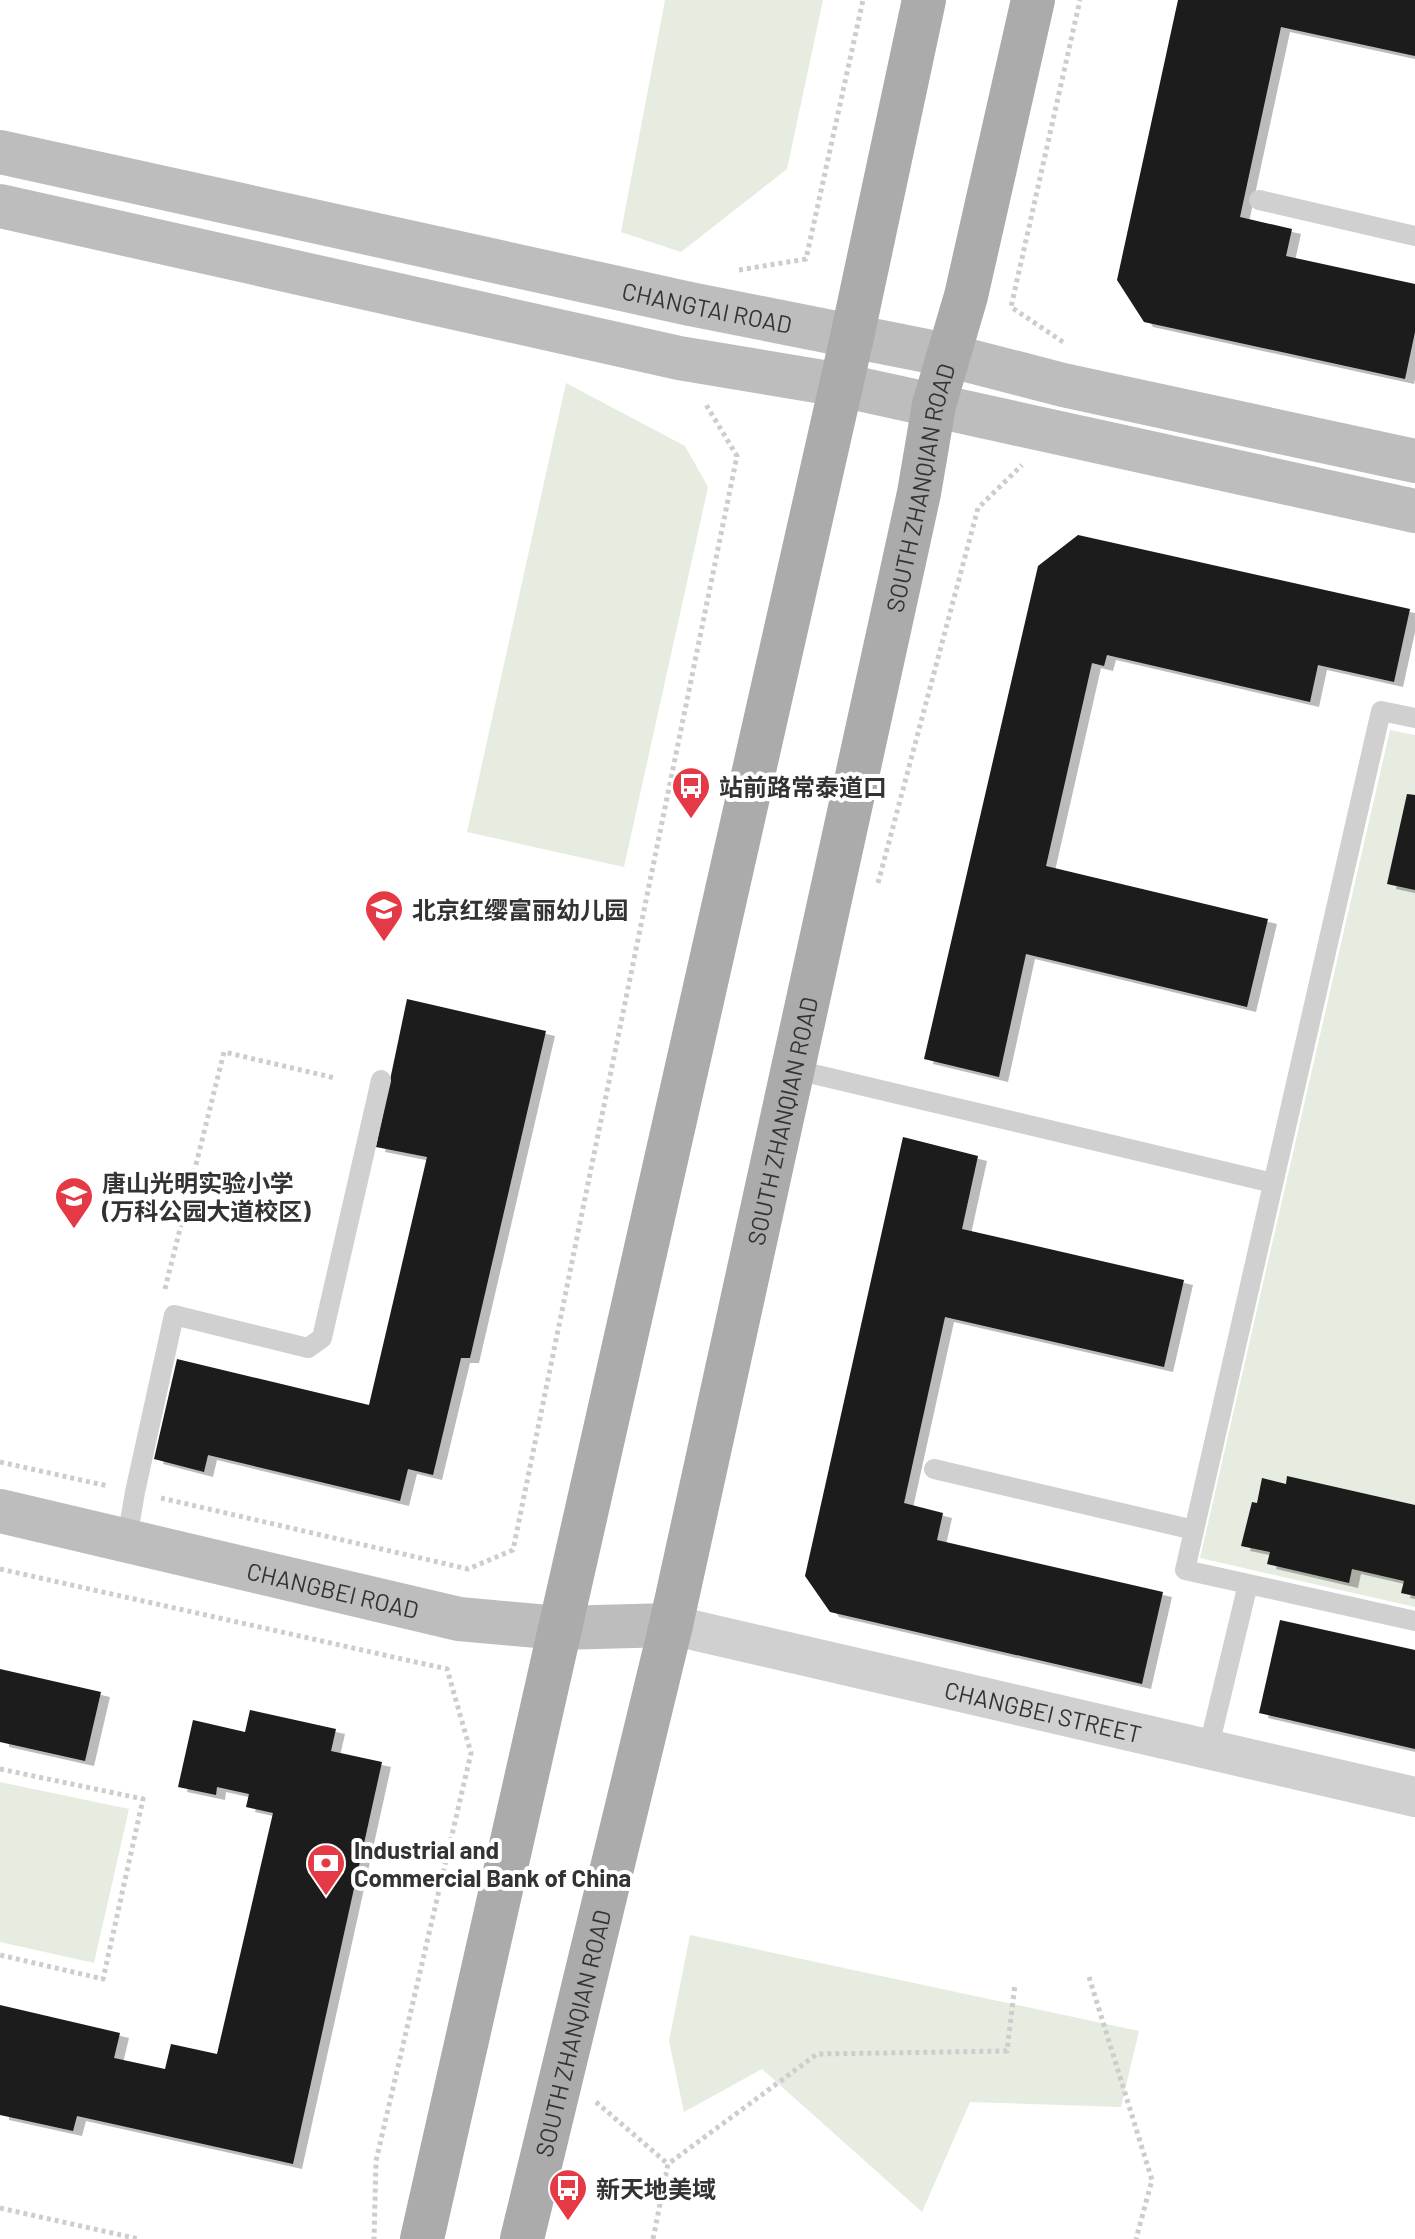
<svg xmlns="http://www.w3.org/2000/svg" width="1415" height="2239" viewBox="0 0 1415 2239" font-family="Barlow,'Noto Sans SC',sans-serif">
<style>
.green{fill:#e6ecdf}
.building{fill:#1a1a1a;filter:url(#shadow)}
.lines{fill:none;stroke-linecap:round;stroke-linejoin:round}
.path{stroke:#cdcdcd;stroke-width:5;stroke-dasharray:4 4;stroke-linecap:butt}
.lane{stroke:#d0d0d0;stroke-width:20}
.street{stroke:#d0d0d0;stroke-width:40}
.secondary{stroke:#bdbdbd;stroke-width:44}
.primary{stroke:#ababab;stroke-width:44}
.labels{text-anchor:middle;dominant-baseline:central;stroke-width:8;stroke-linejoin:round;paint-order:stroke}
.street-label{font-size:24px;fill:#333;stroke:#fff}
.poi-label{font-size:24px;font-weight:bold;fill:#333;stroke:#fff;text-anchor:start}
</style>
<defs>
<filter id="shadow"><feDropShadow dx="9" dy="5" stdDeviation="0" flood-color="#0004"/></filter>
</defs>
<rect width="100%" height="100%" fill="#fff"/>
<!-- green -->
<path class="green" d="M665,0H823L787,169L681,252L621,232Z
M566,383L685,446L708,487L624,867L467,832Z
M1390,730L1415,735V1607L1200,1558Z
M0,1782L129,1809L94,1963L0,1942Z
M690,1935L1139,2031L1121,2107L970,2102L922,2212L762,2069L684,2112L669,2041Z"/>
<!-- building -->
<path class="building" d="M1178,0H1415V56L1281,27L1240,217L1292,229L1286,256L1415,284V332L1405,379L1144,322L1117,280Z
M1078,535L1410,609L1394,682L1318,665L1310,702L1107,655L1104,666L1092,663L1046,866L1268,919L1247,1007L1026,954L999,1077L924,1059L1038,566Z
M1407,794L1415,795V890L1387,884Z
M407,999L546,1031L470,1358H461L433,1475L408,1469L400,1501L208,1455L204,1472L154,1459L177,1359L369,1405L427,1157L376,1147Z
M903,1137L978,1156L962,1229L1184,1280L1164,1367L945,1317L904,1503L943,1513L937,1540L1163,1592L1142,1684L830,1612L805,1576Z
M1287,1476L1415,1505V1596L1401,1593L1404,1581L1352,1569L1349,1583L1267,1564L1270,1552L1241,1546L1252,1502L1257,1503L1262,1478L1286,1484Z
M1280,1620L1415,1650V1749L1259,1713Z
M0,1669L101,1692L85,1761L0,1742Z
M250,1710L336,1729L331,1751L382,1762L293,2164L77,2116L73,2131L0,2115V2005L120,2033L114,2058L165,2069L171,2044L217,2054L273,1813L246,1807L249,1794L217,1787L216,1795L178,1787L193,1720L245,1732Z"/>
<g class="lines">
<!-- path -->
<path class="path" d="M739,270L806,259L863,0
M1063,342L1011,307L1080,0
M878,883L978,508L1022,465
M165,1289L224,1052L335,1078
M0,1462L108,1486
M161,1498L468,1569L513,1550L737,456L705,403
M0,1569L447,1669L471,1753L376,2161L374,2239
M0,1769L143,1799L103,1979L0,1955
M1089,1977L1152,2180L1136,2239
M596,2102L668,2164
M0,2208L139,2239
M653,2239L668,2164L817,2054L1007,2051L1015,1984"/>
<!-- lane -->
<path class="lane" d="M1259,200L1415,236
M1415,718L1381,711L1185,1570L1415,1621
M792,1069L1273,1183
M934,1469L1194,1530
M127,1539L135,1492L174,1315L308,1348L322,1338L381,1080
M1208,1750L1248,1584"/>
<!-- street -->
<path class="street" id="s1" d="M671,1625L1415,1797"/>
<!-- secondary -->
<g class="secondary">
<path id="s2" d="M0,152L690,304L947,355L1063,385L1415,461"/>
<path d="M0,206L679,358L841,385L1415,511"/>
<path id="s3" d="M0,1511L459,1619L559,1628L671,1625"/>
</g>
<!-- primary -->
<g class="primary">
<path d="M422,2239L852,337L924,0"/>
<path id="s4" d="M522,2239L671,1625L919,493L934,405L966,296L1033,0"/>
</g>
</g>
<!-- icons -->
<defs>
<symbol id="bus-pin" viewBox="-11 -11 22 30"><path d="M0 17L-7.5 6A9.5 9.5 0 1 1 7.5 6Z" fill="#e63946" stroke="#fff"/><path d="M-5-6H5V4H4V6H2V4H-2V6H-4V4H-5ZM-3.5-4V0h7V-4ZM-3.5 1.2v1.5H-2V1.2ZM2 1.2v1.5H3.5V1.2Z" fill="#fff"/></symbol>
<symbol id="school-pin" viewBox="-11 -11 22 30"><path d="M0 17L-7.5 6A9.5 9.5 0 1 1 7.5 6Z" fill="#e63946" stroke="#fff"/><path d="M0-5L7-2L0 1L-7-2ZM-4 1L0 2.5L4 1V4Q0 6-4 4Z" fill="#fff"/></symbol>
<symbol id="bank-pin" viewBox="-11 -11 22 30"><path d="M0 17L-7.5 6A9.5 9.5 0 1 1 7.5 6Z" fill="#e63946" stroke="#fff"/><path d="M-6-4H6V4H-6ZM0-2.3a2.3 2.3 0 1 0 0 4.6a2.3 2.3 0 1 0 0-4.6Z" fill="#fff"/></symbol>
</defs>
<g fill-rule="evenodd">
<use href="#bus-pin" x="669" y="764" width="44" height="60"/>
<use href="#school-pin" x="362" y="887" width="44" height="60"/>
<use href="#school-pin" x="52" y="1174" width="44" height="60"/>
<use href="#bank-pin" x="304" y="1841" width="44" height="60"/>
<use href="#bus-pin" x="546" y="2166" width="44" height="60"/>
</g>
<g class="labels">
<!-- street labels -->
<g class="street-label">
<text stroke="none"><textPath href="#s2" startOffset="724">CHANGTAI ROAD</textPath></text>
<text stroke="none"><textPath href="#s4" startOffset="1796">SOUTH ZHANQIAN ROAD</textPath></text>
<text stroke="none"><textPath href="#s4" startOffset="1148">SOUTH ZHANQIAN ROAD</textPath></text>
<text stroke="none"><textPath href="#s3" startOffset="342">CHANGBEI ROAD</textPath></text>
<text stroke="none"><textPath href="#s1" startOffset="382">CHANGBEI STREET</textPath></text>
<text stroke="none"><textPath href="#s4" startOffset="212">SOUTH ZHANQIAN ROAD</textPath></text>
</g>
<!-- poi labels -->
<g class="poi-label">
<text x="719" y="786">站前路常泰道口</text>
<text x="412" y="909">北京红缨富丽幼儿园</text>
<text x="102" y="1182">唐山光明实验小学<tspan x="102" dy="28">(万科公园大道校区)</tspan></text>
<text x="354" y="1849">Industrial and<tspan x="354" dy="28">Commercial Bank of China</tspan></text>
<text x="596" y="2188">新天地美域</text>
</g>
</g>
</svg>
